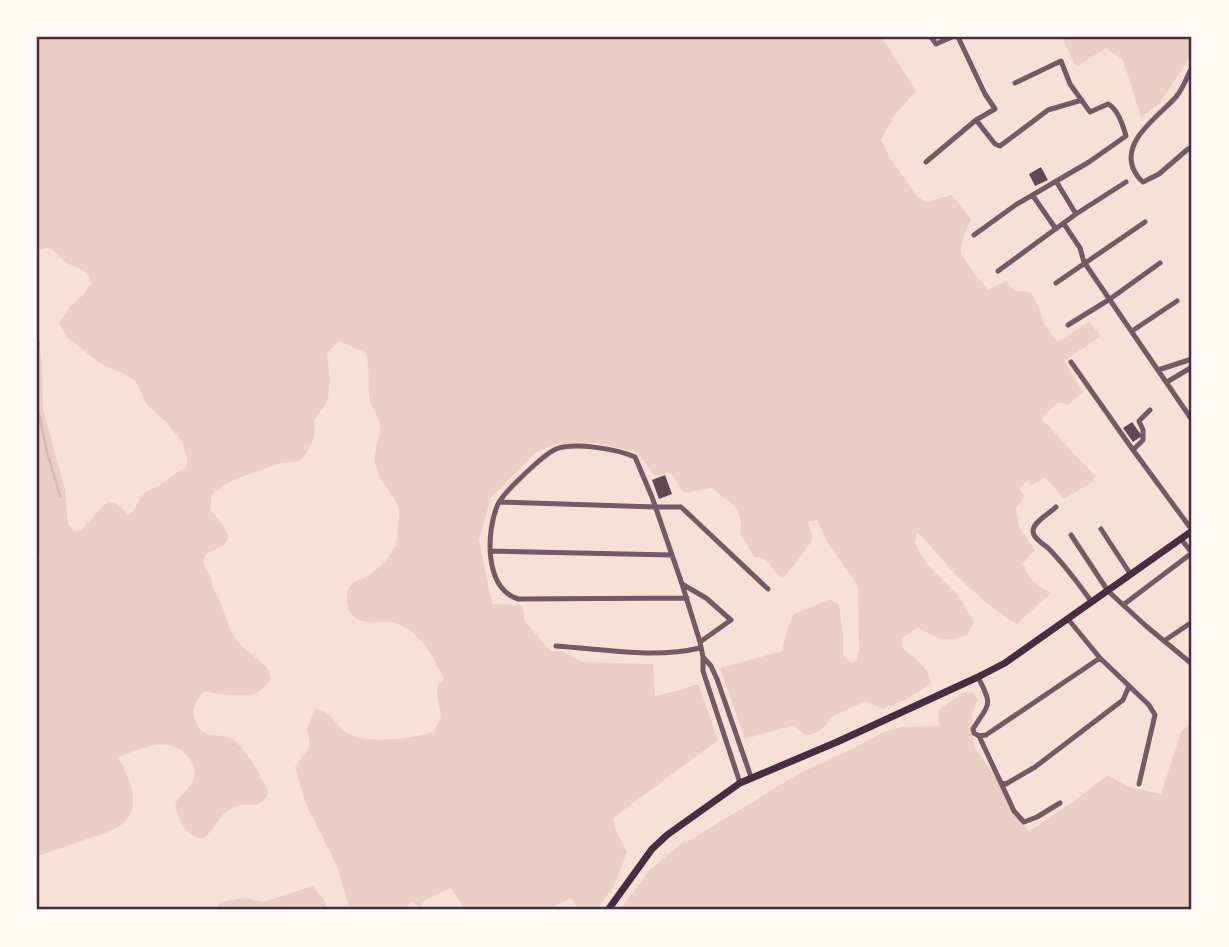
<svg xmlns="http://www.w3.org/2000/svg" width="1229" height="947" viewBox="0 0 1229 947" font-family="'Golos Text',sans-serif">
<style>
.green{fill:#ebcfc5}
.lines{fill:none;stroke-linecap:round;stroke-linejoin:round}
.stream{stroke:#dcb8b0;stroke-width:2.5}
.building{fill:#644757}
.minor{stroke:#755966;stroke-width:5}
.secondary{stroke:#4a2c40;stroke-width:7}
.neatline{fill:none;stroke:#4a2c40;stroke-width:2.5}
</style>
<rect width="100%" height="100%" fill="#f7e1d7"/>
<!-- green -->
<path class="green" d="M37,37H882L916,91L896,113L881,139L890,158L916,195L925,202L952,195L971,219C967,228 960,242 961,253C963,260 983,283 988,290L1006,281L1015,291L1031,292L1039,308L1044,324L1057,342L1089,322L1101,336L1064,361L1083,392L1068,405L1058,402L1041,418L1095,476L1092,482L1064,499L1045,477L1032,485L1028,480L1019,488L1025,497L1016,508L1019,527L1035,550L1023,563C1027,578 1038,586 1051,593L1017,624C995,611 973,592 955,574C942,560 931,545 917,532L915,543L925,562L959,596L974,622L967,635C945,643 938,640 918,627L902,638L903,649C914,657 930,668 931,683L907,699L883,709L866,701L833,716L820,731L806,736L794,725L745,739L720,668L782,651L787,630L794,614L830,599L839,605L843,633V655L850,663L856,661L859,651L858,591L856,582L828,544L817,520L808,522L813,538C805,553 793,565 783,578C769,572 773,557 754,557L740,533C745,508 728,502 712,488L684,493L671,473L655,476L640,456L635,452L596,443L557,444L536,452L491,498L479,540L492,604L522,605L525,622L551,651H561L583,662L653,664L655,696L684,689L694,685H699L718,740L613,818L617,833L627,852L614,886L596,910H578L572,898L547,910H466L451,888L427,899L419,907L412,902L402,910H350L337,866L305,802L295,767L310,746L307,728L315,709C333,712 333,723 346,732C368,746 411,738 434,732L441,718L437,692L438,684L444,679C434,659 423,637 402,626C383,615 355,634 347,604C346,597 347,589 352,584C355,581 362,579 366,577C379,569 392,556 397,541C398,536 397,530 398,525C398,520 400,514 399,509C397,498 379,481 376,467C371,453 381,440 380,425C379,417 372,409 370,401C367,385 370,368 366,353L339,341L327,353L330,380L328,398L325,405L314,420L315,432L313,440L305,455L299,461L280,463L233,480L212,494L210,510L222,523L229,538L224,545L206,554L203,562L211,578L212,586L220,601L232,634L243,647L263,664L269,671L271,680C267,683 262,689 258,692C244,699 218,694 204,691C201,695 197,700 195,705C190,716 198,733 210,735C220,736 228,735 236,742C248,753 263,778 268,793C259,812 249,801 234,807C219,813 215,831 202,839C185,835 179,820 175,805C179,794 191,788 194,779C196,772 193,763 189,758C170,733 141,749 118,757C127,773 141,801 128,818C119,830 103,834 90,838C73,844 55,850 38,856L37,855V568L38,567L40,558L37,548V321L39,324V343L42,364L43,409L65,489L68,524L74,531L81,530L107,502L116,503L129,515C136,509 137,503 142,496C148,489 156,488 162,483C172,476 176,472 187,467V458L182,442L166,422L147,405L136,382L123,373L107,367L93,358L67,337L59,323L70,307L83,295L91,283C87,265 78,271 66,262C54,254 54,243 37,251Z
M1062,37H1192V54L1160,103L1141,117L1123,60L1106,48L1078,66L1074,64Z
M965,692L974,694L978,699L972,714L974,747L1004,788L1012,810L1029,831L1070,804L1108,775L1129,787L1161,794L1181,732L1192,721V910H620L653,865L651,869L690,836L682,845L800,773L860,745L883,732L901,727L939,726L938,710Z
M313,886L325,901L328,910H217L220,902L245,898L263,902Z"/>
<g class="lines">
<!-- stream -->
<path class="stream" d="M37,213V223
M37,339L39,343L37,359
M37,405L47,452L60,496"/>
</g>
<!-- building -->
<path class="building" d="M1041,167L1048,180L1035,186L1029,174Z
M1132,422L1142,436L1133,442L1123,428Z
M665,475L672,494L659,499L652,480Z"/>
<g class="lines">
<!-- minor -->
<path class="minor" d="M931,37L936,44L952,37
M976,120L995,144L1000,146L1048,110L1082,100
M1188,149L1159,174L1143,182C1138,178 1136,175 1133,168C1122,140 1159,116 1176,97C1183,89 1187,77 1192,67
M926,162L976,120L995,109L985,94L958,37
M1056,181L1076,214
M1033,196L1056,229
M1064,224L1080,248L1084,262L1192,420
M974,235L1017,204L1089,162L1126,136C1123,125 1118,109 1108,104L1090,112L1070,84L1061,61L1015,83
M998,271L1076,214L1126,182
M1056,283L1145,222
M1068,325L1110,299L1160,263
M1132,331L1177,301
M1071,362L1133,450L1192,530
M1158,370L1192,359
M1167,382L1192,367
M1133,450L1143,440V430L1139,421L1150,410
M499,502L656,507H681L768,589
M1056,507C1050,513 1033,522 1033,531C1033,538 1043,544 1048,548C1063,563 1078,583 1091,601
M1101,529L1131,575
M1071,535L1108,591L1146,626L1192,664
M1181,539L1192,553
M490,551L672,555
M682,584L706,598L731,620L700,642
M687,598L518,599C484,588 486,531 498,504C503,493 544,454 556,449C574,442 617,449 635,457L652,497L682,584L700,642L703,657V671L740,783
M1123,605L1192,553
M1164,641L1192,622
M556,646C603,649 654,659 700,648
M703,657L711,666L717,679L751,777
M1100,658L1149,705L1155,715L1139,784
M978,677C993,706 990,702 973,729L974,733L979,736L986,735L1100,658L1068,619
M979,736L1001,783L1006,784L1035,767L1123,700L1129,686
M1001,783L1014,811L1024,822L1037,817L1060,803"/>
<!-- secondary -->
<path class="secondary" d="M608,910L652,849L667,835L740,783L837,742L978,677L1005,663L1192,531"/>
</g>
<!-- border -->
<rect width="1229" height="947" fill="none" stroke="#fffaf5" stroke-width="77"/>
<rect x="38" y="38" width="1152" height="870" class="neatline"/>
</svg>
